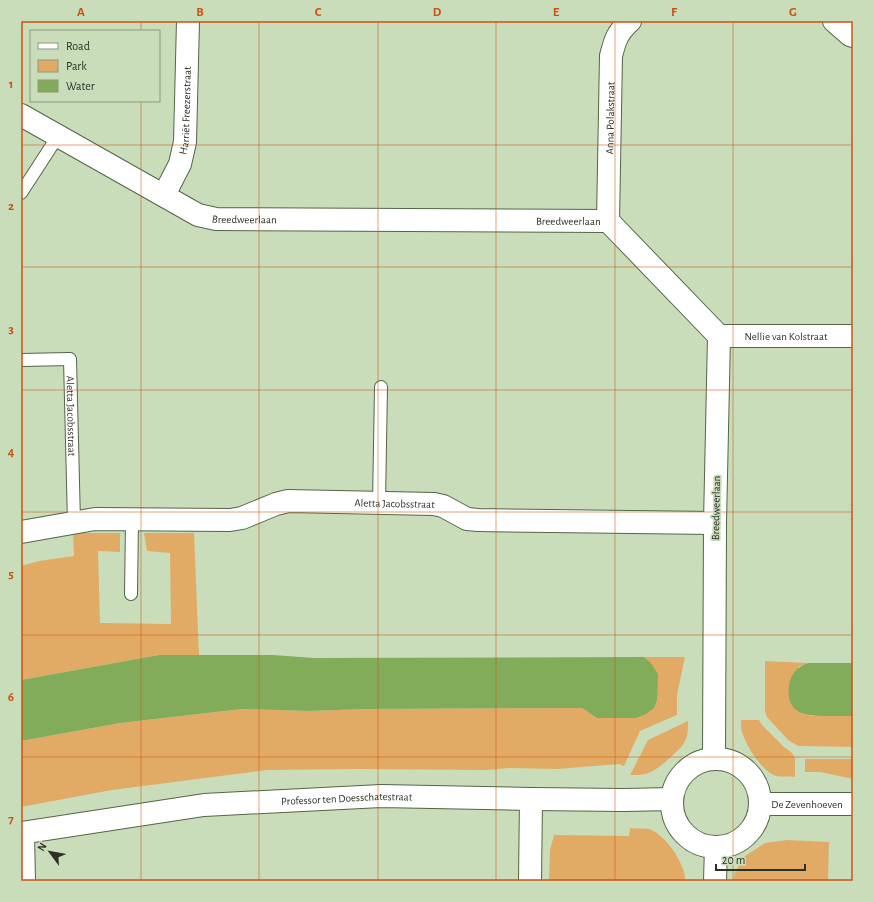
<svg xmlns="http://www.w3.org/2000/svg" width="874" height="902" viewBox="0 0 874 902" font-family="'Alegreya Sans',sans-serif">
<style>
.green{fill:#e1ab66}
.water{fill:#82ac5a}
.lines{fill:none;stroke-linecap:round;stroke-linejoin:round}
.service-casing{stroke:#546547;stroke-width:14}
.minor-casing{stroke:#546547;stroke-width:24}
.tertiary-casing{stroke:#546547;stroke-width:24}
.service{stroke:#fff;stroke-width:12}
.minor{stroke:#fff;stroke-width:22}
.tertiary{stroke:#fff;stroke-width:22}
.grid{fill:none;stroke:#cc5310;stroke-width:1;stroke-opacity:0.55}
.labels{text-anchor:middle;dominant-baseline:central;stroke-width:3.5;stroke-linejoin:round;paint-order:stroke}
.street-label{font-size:11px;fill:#2b3225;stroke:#caddbb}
.neatline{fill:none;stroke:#cc5310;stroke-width:1.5}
.grid-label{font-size:13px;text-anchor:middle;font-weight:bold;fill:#cc5310}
</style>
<rect width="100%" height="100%" fill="#caddbb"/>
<!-- green -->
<path class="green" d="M73,533H120V552L98,551L100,623L171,624L170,553L147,551L144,533H194L199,655H159L21,680V566L39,561L74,556Z
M644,657H685L677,695V715L640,731L624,766L619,764L557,769L509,768L486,770L358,769L267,770L112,790L21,807V741L120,723L243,709L308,711L365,709L582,708L597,718L650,662Z
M765,661L808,663L798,667L810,716H853V747L798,746L788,740L767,717L765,711Z
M741,720H759L762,725L784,747L791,752L794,756L795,758V777C789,776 782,777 776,776C762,771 746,746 742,732C741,728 741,724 741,720Z
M688,721C688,727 688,734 686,739C682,748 678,750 672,756C657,769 651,776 630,775L648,740Z
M805,759H853V779L820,772H805Z
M630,828C636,829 643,828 649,829C664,834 680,857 684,872C685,875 685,878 685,881H549L550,850L554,835L629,836Z
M787,840L829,842L828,881H733L735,872L745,856L765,843Z"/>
<!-- water -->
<path class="water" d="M159,655H273L314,658L644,657L650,662L658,674L657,700L654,708L646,714L636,718H597L582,708L365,709L308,711L242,709L120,723L21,741V680Z
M808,663H853V716C845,716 836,716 828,716C806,716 785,714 789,685C792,672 796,668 808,663Z"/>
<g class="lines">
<defs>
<g id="service">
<path d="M21,193L58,136"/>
<path id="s1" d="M21,360L70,359L74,523"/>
<path d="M379,503L381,387"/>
<path d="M131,594L132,520"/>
</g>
<g id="minor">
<path d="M834,21L850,35L853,36"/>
<path id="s2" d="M21,115L198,215L216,219L608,221L719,336L715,523L714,758"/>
<path id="s3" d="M164,195L180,164L185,142L188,21"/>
<path id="s4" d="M608,221L611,56C615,40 617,33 630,21"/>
<path id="s5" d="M719,336H853"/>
<path id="s6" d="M21,532L95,519L230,520L242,518L276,504L288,501L434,504L443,506L467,519L478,520L715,523"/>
<path d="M23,833L24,881"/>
<path d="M530,881L531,799"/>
</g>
<g id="tertiary">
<circle cx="716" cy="803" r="44"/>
<path id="s7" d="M760,804H853"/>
<path id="s8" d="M21,833L204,805L381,796L531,799L624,800L672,799"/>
<path d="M715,881L716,847"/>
</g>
</defs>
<!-- service casing -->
<use href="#service" class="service-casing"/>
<!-- minor casing -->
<use href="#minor" class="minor-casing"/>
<!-- tertiary casing -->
<use href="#tertiary" class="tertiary-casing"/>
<!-- service -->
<use href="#service" class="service"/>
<!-- minor -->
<use href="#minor" class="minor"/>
<!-- tertiary -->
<use href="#tertiary" class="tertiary"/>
</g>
<!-- grid -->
<path class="grid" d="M141,21V31M259,21V881M378,21V881M496,21V881M615,21V881M733,21V881M141,101V881M21,145H853M21,267H853M21,390H853M21,512H853M21,635H853M21,757H853"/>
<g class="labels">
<!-- street labels -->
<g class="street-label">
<text stroke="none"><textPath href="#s3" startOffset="89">Harriët Freezerstraat</textPath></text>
<text stroke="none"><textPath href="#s4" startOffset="103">Anna Polakstraat</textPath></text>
<text stroke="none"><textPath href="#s2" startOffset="250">Breedweerlaan</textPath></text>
<text stroke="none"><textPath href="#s2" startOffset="574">Breedweerlaan</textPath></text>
<text stroke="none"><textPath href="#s5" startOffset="67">Nellie van Kolstraat</textPath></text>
<text stroke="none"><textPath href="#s1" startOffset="106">Aletta Jacobsstraat</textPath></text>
<text stroke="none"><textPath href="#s6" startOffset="378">Aletta Jacobsstraat</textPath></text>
<text transform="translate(716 508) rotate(-89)">Breedweerlaan</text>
<text stroke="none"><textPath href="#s8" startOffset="328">Professor ten Doesschatestraat</textPath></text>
<text stroke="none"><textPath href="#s7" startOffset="47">De Zevenhoeven</textPath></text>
</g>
</g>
<!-- border -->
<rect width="874" height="902" fill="none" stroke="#caddbb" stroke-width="44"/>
<!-- legend -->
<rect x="30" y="30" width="130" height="72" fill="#caddbb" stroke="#8a997f"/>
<rect x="38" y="43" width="20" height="6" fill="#ffffff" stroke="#8a997f"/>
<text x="66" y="50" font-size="12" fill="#2b3225">Road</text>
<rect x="38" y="60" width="20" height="12" fill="#e1ab66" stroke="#8a997f"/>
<text x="66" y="70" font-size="12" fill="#2b3225">Park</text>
<rect x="38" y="80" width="20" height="12" fill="#82ac5a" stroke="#8a997f"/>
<text x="66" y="90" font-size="12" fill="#2b3225">Water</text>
<!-- north arrow -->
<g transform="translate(50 852) rotate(302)" stroke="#caddbb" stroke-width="3" paint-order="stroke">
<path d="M0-3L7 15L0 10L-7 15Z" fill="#2b3225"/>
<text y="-6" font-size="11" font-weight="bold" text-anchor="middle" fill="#2b3225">N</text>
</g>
<!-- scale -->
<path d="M716 864v6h89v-6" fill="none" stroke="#2b3225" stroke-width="2"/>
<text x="722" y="864" font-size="12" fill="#2b3225" stroke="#caddbb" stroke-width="3" paint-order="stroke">20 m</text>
<rect x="22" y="22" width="830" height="858" class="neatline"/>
<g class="grid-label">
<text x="81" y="16">A</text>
<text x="200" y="16">B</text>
<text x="318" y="16">C</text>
<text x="437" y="16">D</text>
<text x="556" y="16">E</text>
<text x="674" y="16">F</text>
<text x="793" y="16">G</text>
<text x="11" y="88">1</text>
<text x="11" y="210">2</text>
<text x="11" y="333">3</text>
<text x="11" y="456">4</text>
<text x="11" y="578">5</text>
<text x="11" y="701">6</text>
<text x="11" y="823">7</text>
</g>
</svg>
